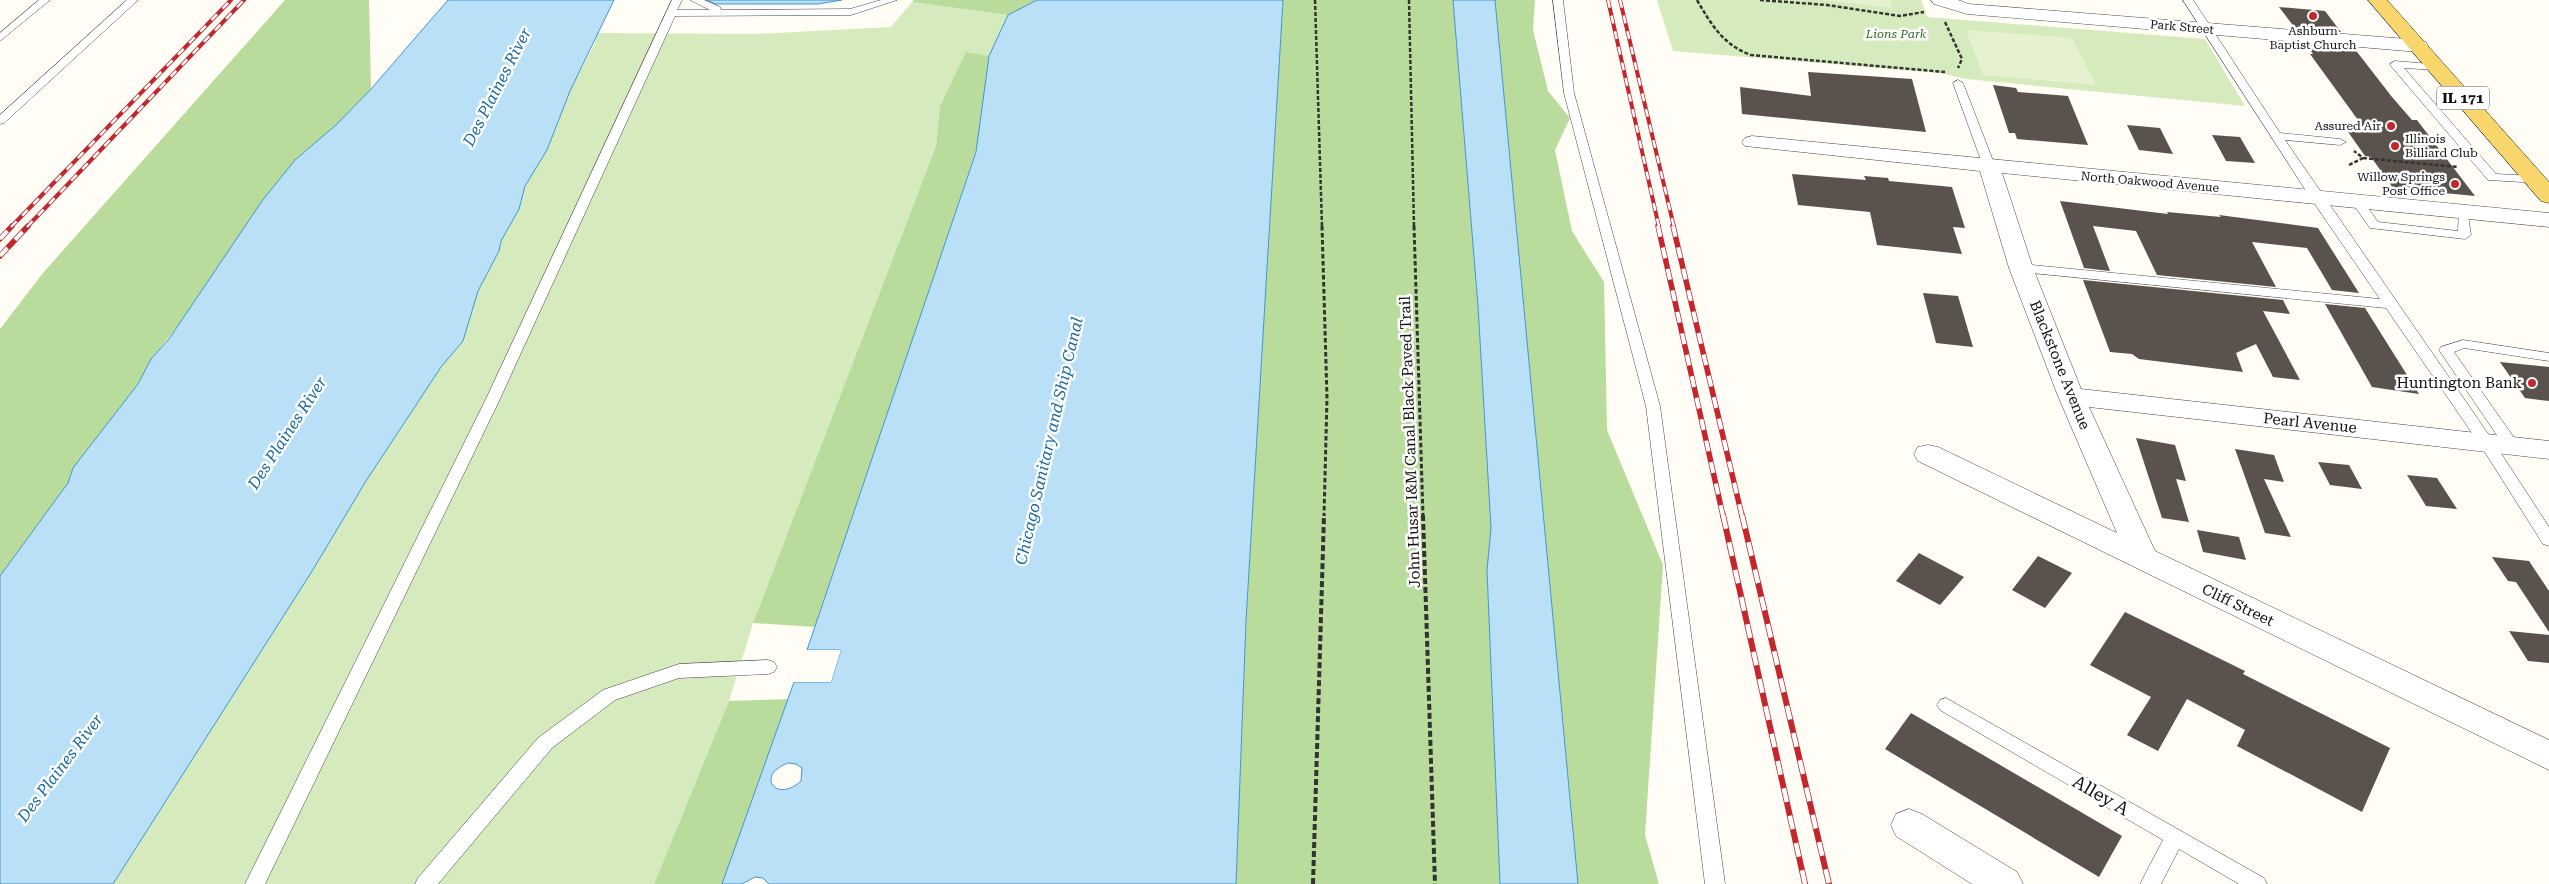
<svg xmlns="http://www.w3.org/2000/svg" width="2549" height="884" viewBox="0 0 2549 884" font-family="'Roboto Serif',serif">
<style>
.green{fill:#d5ebbd}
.forest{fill:#b9dc9c}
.pitch{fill:#e6f2cf}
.water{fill:#b9e0f7;stroke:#3f96cf;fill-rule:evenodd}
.pier{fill:#fffdf5}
.building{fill:#5a524d}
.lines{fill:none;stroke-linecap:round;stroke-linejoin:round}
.lane-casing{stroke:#444;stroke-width:1}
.street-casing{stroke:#444;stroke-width:1}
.primary-casing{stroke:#222;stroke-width:1}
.path-far2{stroke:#333;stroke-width:2.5;stroke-dasharray:4 2;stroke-linecap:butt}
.path-far1{stroke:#333;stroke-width:3;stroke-dasharray:4.5 2.5;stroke-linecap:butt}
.path{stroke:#333;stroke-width:4;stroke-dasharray:6 3;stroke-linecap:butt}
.lane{fill:#fff;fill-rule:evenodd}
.street{fill:#fff;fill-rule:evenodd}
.primary{fill:#f9d66b;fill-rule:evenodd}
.rail-far2-casing{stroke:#c4262e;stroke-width:4}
.rail-far1-casing{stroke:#c4262e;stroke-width:5.5}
.rail-casing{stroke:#c4262e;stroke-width:6}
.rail-far2{stroke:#fff;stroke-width:2.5;stroke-dasharray:8;stroke-linecap:butt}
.rail-far1{stroke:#fff;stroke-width:4;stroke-dasharray:11;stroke-linecap:butt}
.rail{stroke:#fff;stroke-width:4.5;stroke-dasharray:14;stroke-linecap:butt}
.poi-dot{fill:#c4262e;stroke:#fff;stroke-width:2}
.labels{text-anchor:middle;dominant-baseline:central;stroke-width:5;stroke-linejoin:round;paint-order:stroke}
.far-street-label{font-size:12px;fill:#111;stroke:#fff}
.far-poi-label{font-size:12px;fill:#111;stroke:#fff;text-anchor:end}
.far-park-label{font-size:12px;font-style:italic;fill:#2f6b1f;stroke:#fff}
.shield{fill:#fff;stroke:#585858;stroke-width:1}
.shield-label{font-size:14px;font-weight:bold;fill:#111}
.street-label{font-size:15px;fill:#111;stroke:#fff}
.poi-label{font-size:15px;fill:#111;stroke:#fff;text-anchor:end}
.water-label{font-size:16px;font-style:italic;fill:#1768a6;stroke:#fff}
.near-street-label{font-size:18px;fill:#111;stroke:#fff}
</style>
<rect width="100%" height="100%" fill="#fffdf5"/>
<!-- green -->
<path class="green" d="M1657,0H1921L1927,17L2205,39L2245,106L1966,79L1941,73L1673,51Z
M912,2L1008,15L989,56L966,53L940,106L936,146L753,623L729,701L654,884H113L314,568L366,481L441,367L463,341L478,291L499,252L501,241L519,209L525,186L547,150L570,91L595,43L596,33L756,34L891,27Z"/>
<!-- forest -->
<path class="forest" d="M285,0H369L371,89L336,125L151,360L138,384L73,468L68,483L0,576V329L43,273Z
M914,0H1037L1008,15L912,2Z
M1283,0H1453L1478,306L1491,528L1487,570L1500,884H1236L1246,621Z
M1495,0H1535L1533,30L1548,91L1570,118L1555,150L1572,231L1604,282L1607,430L1663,565L1645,835L1659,884H1578Z
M966,52L989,56L976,152L815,627L753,623L936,146L940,106Z
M789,699L723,884H654L729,701Z"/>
<!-- pitch -->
<path class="pitch" d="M1821,0H1890L1892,8Z
M1966,30L2072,38L2096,85L1983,75Z"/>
<!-- water -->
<path class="water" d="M448,0H614L570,91L547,150L525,186L519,209L501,241L499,251L478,291L463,341L441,367L366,481L314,568L113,884H0V576L68,483L73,468L138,384L151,359L169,339L262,201L295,160L336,125L371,89Z
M706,0H842L818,4H716Z
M1037,0H1283L1246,621L1236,884H769L763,878L755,877L742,884H722L794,682H831L841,650H807L976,152L989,56L1008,15ZM788,763L796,764L802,768L801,781C776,804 755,775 788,763Z
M1453,0H1495L1578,884H1500L1487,570L1491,528L1478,306Z"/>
<!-- pier -->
<path class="pier" d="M805,650H841L831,682H792L794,680H829L838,652H807Z"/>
<!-- building -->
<path class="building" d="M2279,7L2325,11L2341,32L2295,28Z
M2306,44L2354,48L2392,97L2412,120H2417L2475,196L2393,188L2371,157L2365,156L2346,129L2366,131L2310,54H2313Z
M1808,72L1912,79L1926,132L1742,114L1740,87L1811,96Z
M1993,85L2016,88L2018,92L2068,96L2088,145L2017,139L2015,133H2009Z
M2127,125L2160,128L2173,154L2139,150Z
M2212,135L2240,137L2255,163L2226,161Z
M1792,174L1866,180L1864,176L1888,178L1889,181L1952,187L1965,228L1953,227L1962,254L1877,245L1870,212L1798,205Z
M2060,201L2168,214L2167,212L2221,217L2219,215L2318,228L2359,293L2332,290L2307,248L2252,242L2276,287L2157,275L2136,231L2093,226L2110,271L2084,268Z
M2083,280L2283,300L2290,314L2263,311L2300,380L2273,377L2256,344L2236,353L2243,372L2139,359L2132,354L2110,352Z
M1923,293L1958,296L1973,347L1936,343Z
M2325,304L2365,308L2419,394L2372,387Z
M2500,362L2549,367V401L2525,398Z
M2136,438L2175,445L2186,481L2176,479L2189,522L2162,518Z
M2235,449L2274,455L2284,482L2264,479L2291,537L2265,533Z
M2318,462L2349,465L2362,489L2330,485Z
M2407,475L2437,478L2457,509L2426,506Z
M2197,530L2239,537L2246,560L2203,552Z
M1919,553L1964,577L1940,605L1896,581Z
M2038,556L2072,573L2045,608L2012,590Z
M2492,557L2529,561L2549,591V632L2516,582L2508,581Z
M2125,612L2245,671L2243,674L2390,748L2362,812L2237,746L2245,730L2187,699L2158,751L2127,735L2151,697L2090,665Z
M2509,631L2549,635V663L2528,661Z
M1911,713L2122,836L2099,877L1885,749Z"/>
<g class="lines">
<defs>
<path id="lane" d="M39,0H50L0,41V33Z
M127,0H138L4,123L0,124V115Z
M672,0H682L677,10H710L690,0H704L720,7L721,10L850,9L881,0H897L851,15L675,16L499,401L265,884H245L485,401Z
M1553,0H1563L1574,93L1660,406L1725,884H1705L1646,406L1564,93Z
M2183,0H2193L2280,133L2340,139L2346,142L2340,145L2285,140L2491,438L2549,527V546L2543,544L2481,446L2386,308L2021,272L2015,268L2021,264L2380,299L2310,197Z
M2395,61L2441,65L2442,67L2437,70L2404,68L2496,174L2535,176L2539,177V183L2488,180L2391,66L2390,64Z
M1958,80L1963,83L1995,166L1993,168L1989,170L1983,166L1953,83Z
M2357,197L2361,198L2378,222L2458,231L2459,209H2467L2471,235L2465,239L2370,228L2351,201Z
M2463,340L2549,353V361L2464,348L2454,352L2517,442L2520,446L2517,450H2507L2439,350L2441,347Z
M768,660L774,662L777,667L774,672L768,674L679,678L615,700L552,748L438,884H415L418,878L538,738L603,690L679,664Z
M1946,698L2264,878L2267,884H2239L2179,849L2161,884H2140L2163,840L1940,710L1937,705L1940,700Z"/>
<path id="street" d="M1931,0H1958L1969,4L2419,40L2426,42L2428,46L2426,50L2419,52L1967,14L1934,4Z
M1752,136L2549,213V227L2002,173L2033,268L2081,389L2549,441V459L2089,407L2155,551L2549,740V770L1918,461L1914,454L1918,447L1928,445L1938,447L2117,533L2058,396L2009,268L1980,171L1745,146L1742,142L1745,138Z
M1909,809L1922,814L2017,872L2023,884H1972L1896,836L1891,825L1896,814Z"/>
<path id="primary" d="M2368,0H2387L2549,182V203L2541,201Z"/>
</defs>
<!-- lane casing -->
<use href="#lane" class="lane-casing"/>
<!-- street casing -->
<use href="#street" class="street-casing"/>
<!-- primary casing -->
<use href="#primary" class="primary-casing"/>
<!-- path-far2 -->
<path class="path-far2" d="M1315,0L1322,227
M1409,0L1414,227
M1697,0C1711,24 1723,45 1751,55L1945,72
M1760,0L1827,5L1900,16L1924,12
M1945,22L1962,59L1958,68
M2363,158L2458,167
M2349,165L2363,158L2354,151"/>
<!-- path-far1 -->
<path class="path-far1" d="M1322,226L1327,398L1324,516
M1414,226L1423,516"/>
<!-- path -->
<path class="path" d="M1423,515L1435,884
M1313,884L1324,515"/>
<!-- lane -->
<use href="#lane" class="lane"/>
<!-- street -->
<use href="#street" class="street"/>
<!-- primary -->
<use href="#primary" class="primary"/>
<defs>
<path id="rail-far2" d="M1608,0L1659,227
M1620,0L1674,227
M11,227L231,0
M27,227L244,0"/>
<path id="rail-far1" d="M1658,226L1723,516
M1673,226L1742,516
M0,239L12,226
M0,256L28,226"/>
<path id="rail" d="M1723,515L1805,884
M1742,515L1829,884"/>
</defs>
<!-- rail-far2 casing -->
<use href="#rail-far2" class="rail-far2-casing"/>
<!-- rail-far1 casing -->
<use href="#rail-far1" class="rail-far1-casing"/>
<!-- rail casing -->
<use href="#rail" class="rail-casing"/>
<!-- rail-far2 -->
<use href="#rail-far2" class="rail-far2"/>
<!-- rail-far1 -->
<use href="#rail-far1" class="rail-far1"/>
<!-- rail -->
<use href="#rail" class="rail"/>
</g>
<!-- markers -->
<g class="poi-dot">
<circle cx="2313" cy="16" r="5"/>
<circle cx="2391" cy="126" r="5"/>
<circle cx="2395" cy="146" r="5"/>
<circle cx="2455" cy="184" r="5"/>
<circle cx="2532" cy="383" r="5"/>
</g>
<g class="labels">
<!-- far-street labels -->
<g class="far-street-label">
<text transform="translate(2182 27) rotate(5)">Park Street</text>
<text transform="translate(2150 182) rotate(5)">North Oakwood Avenue</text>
</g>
<!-- far-poi labels -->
<g class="far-poi-label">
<text x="2313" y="31" text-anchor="middle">Ashburn<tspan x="2313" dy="14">Baptist Church</tspan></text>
<text x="2381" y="126">Assured Air</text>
<text x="2405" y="139" text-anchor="start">Illinois<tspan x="2405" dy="14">Billiard Club</tspan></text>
<text x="2445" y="177">Willow Springs<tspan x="2445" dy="14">Post Office</tspan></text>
</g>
<!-- far-park labels -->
<g class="far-park-label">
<text x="1896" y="34">Lions Park</text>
</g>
<!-- shield labels -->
<rect class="shield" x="2437" y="86.5" width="52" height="23" rx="4"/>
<g class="shield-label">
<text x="2463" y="98">IL 171</text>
</g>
<!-- street labels -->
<g class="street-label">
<text transform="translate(2060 365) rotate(68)">Blackstone Avenue</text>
<text transform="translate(2310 423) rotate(6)">Pearl Avenue</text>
<text transform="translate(1410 442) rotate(-92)">John Husar I&amp;M Canal Black Paved Trail</text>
<text transform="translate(2238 605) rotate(26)">Cliff Street</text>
</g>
<!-- poi labels -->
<g class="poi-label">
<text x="2522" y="383">Huntington Bank</text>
</g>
<!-- water labels -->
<g class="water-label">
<text transform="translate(497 87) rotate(-63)">Des Plaines River</text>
<text transform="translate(287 433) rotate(-57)">Des Plaines River</text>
<text transform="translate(1049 441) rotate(-77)">Chicago Sanitary and Ship Canal</text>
<text transform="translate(60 768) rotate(-53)">Des Plaines River</text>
</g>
<!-- near-street labels -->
<g class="near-street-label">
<text transform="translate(2101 795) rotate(30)">Alley A</text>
</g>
</g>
</svg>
